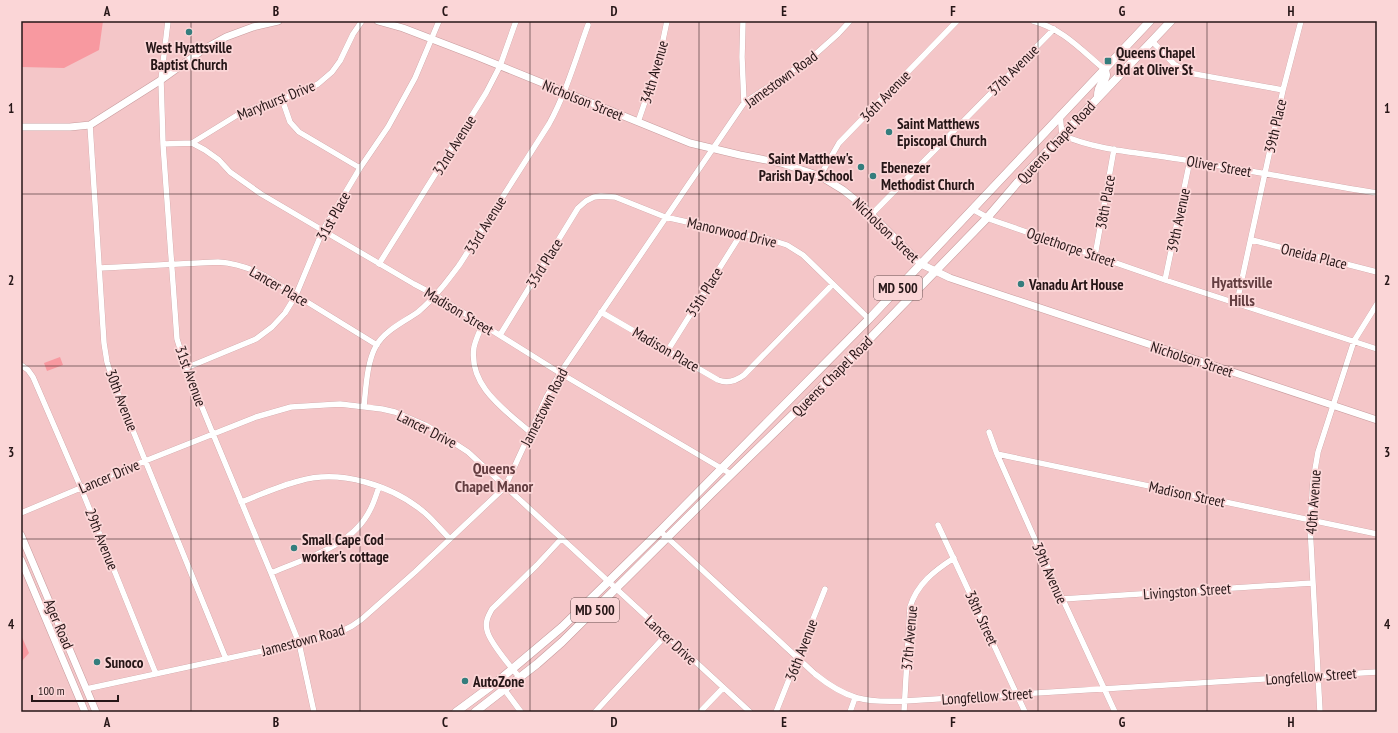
<svg xmlns="http://www.w3.org/2000/svg" width="1398" height="733" viewBox="0 0 1398 733" font-family="'PT Sans Narrow',sans-serif">
<style>
.green{fill:#f899a0}
.lines{fill:none;stroke-linecap:round;stroke-linejoin:round}
.minor-casing{stroke:#c79b9d;stroke-width:6}
.tertiary-casing{stroke:#c79b9d;stroke-width:8}
.secondary-casing{stroke:#c79b9d;stroke-width:8}
.primary-casing{stroke:#c79b9d;stroke-width:9}
.minor{stroke:#fff;stroke-width:5.5}
.tertiary{stroke:#fff;stroke-width:7}
.secondary{stroke:#fff;stroke-width:7}
.primary{stroke:#fff;stroke-width:8}
.grid{fill:none;stroke:#261617;stroke-width:1;stroke-opacity:0.55}
.poi-dot{fill:#347d7d;stroke:#fbd6d7;stroke-width:1.5}
.labels{text-anchor:middle;dominant-baseline:central;stroke-width:3.5;stroke-linejoin:round;paint-order:stroke}
.shield{fill:#fbd6d7;stroke:#665051;stroke-width:1}
.shield-label{font-size:14px;font-weight:bold;fill:#261617}
.poi-label{font-size:15px;font-weight:bold;fill:#261617;stroke:#fbd6d7;text-anchor:start}
.street-label{font-size:15px;fill:#261617;stroke:#fbd6d7}
.neighbourhood-label{font-size:16px;font-weight:bold;fill:#643e41;stroke:#fbd6d7}
.neatline{fill:none;stroke:#261617;stroke-width:1.5}
.grid-label{font-size:13px;text-anchor:middle;font-weight:bold;fill:#261617}
</style>
<rect width="100%" height="100%" fill="#f4c6c8"/>
<!-- green -->
<path class="green" d="M21,21H103L99,50L64,68L21,67Z
M60,357L63,365L47,371L44,363Z
M21,635L29,653L21,662Z"/>
<g class="lines">
<defs>
<path id="minor" d="M168,21L161,80L163,144L177,339L186,368L213,434L271,573L299,643L314,712
M743,21L742,57L744,103
M1033,21C1063,29 1081,50 1104,69
M1152,41L1174,64L1189,73L1283,90
M282,99L290,122L299,132L360,168
M1060,115L1062,135C1100,152 1149,153 1190,161C1253,171 1315,183 1377,193
M638,122L658,64L667,21
M90,125L104,343L107,362L114,384L226,659
M192,143L205,150L219,160L230,172L261,194L414,284L435,295L560,373L731,474
M163,144L192,143L239,114L264,104L300,93L318,84L332,72L340,61L353,34L362,21
M820,176L839,143L957,21
M972,209L992,220L1165,280L1377,349
M871,215L1054,29
M1252,240L1377,272
M1095,256L1114,149
M379,264L486,93L500,66L516,21
M100,268L218,262C235,263 250,268 265,276L377,345
M1165,280L1190,160
M1237,302L1283,90L1301,21
M601,312L718,380C728,384 736,381 744,375L832,285
M483,324C479,332 476,339 474,347C468,386 505,410 530,432
M500,335L578,208L586,201L594,197L601,196L615,197L665,217L741,234L768,239L787,245L803,255L869,319
M668,350L741,234
M21,365L28,370L33,377L81,488L156,674
M186,368L256,339L272,327L285,313L296,295L323,230L360,168L388,127L415,78L439,21
M364,406C366,387 367,362 376,346C385,330 404,322 418,312C434,299 448,280 460,264L549,124C566,93 576,58 588,25
M989,432L997,454L1033,535L1115,712
M997,454L1377,534
M241,502C260,495 279,486 299,481C340,469 392,485 425,513C434,521 442,531 450,539
M21,513L145,461L256,417L291,407L340,404L382,409L395,412L425,425L439,433L468,452L750,712
M938,525L1025,712
M660,531L815,674C846,699 865,703 904,701L1377,672
M271,573C305,558 352,547 370,510C374,503 376,495 379,487
M1062,599L1312,583
M519,677C511,667 489,642 487,630C485,622 488,616 492,609L537,565L562,538
M86,689L299,643L338,633L352,626L362,619L415,572L505,487L547,396L560,373L744,103L810,59L838,34L850,21
M504,689L521,712
M595,712L666,635
M700,712L723,688
M776,712L825,589
M850,712L855,698
M904,712L910,607C917,584 934,571 954,558
M1320,712L1310,526L1313,481L1318,452L1354,341L1377,304"/>
<path id="tertiary" d="M378,21L403,28L476,56L690,143L740,155L781,163L820,176L843,190L863,206L921,264L950,278L1377,420
M21,127H70L90,125L161,80L204,49L226,37L253,27L278,21"/>
<path id="secondary" d="M21,535L96,712
M21,560L85,712"/>
<path id="primary" d="M1098,96C1098,94 1098,92 1099,89C1101,82 1110,77 1104,69
M456,712L498,681L562,627L660,531L869,319L1150,21
M475,712L537,664L562,642L711,494L851,358L987,218L1017,183L1171,21"/>
</defs>
<!-- minor casing -->
<use href="#minor" class="minor-casing"/>
<!-- tertiary casing -->
<use href="#tertiary" class="tertiary-casing"/>
<!-- secondary casing -->
<use href="#secondary" class="secondary-casing"/>
<!-- primary casing -->
<use href="#primary" class="primary-casing"/>
<!-- minor -->
<use href="#minor" class="minor"/>
<!-- tertiary -->
<use href="#tertiary" class="tertiary"/>
<!-- secondary -->
<use href="#secondary" class="secondary"/>
<!-- primary -->
<use href="#primary" class="primary"/>
</g>
<!-- grid -->
<path class="grid" d="M191,21V712M360,21V712M530,21V712M699,21V712M868,21V712M1038,21V712M1207,21V712M21,194H1377M21,366H1377M21,539H1377"/>
<!-- markers -->
<g class="poi-dot">
<circle cx="189" cy="32" r="4"/>
<rect x="1104" y="57" width="8" height="8" rx="2"/>
<circle cx="889" cy="132" r="4"/>
<circle cx="861" cy="167" r="4"/>
<circle cx="873" cy="176" r="4"/>
<circle cx="1021" cy="284" r="4"/>
<circle cx="294" cy="548" r="4"/>
<circle cx="97" cy="662" r="4"/>
<circle cx="465" cy="681" r="4"/>
</g>
<g class="labels">
<!-- shield labels -->
<g class="shield">
<rect x="874" y="276" width="48" height="24" rx="3"/>
<rect x="571" y="598" width="48" height="24" rx="3"/>
</g>
<g class="shield-label">
<text x="898" y="288">MD 500</text>
<text x="595" y="610">MD 500</text>
</g>
<!-- poi labels -->
<g class="poi-label">
<text x="189" y="47" text-anchor="middle">West Hyattsville<tspan x="189" dy="17">Baptist Church</tspan></text>
<text x="1116" y="52">Queens Chapel<tspan x="1116" dy="17">Rd at Oliver St</tspan></text>
<text x="897" y="123">Saint Matthews<tspan x="897" dy="17">Episcopal Church</tspan></text>
<text x="853" y="158" text-anchor="end">Saint Matthew's<tspan x="853" dy="17">Parish Day School</tspan></text>
<text x="881" y="167">Ebenezer<tspan x="881" dy="17">Methodist Church</tspan></text>
<text x="1029" y="284">Vanadu Art House</text>
<text x="302" y="539">Small Cape Cod<tspan x="302" dy="17">worker's cottage</tspan></text>
<text x="105" y="662">Sunoco</text>
<text x="473" y="681">AutoZone</text>
</g>
<!-- street labels -->
<g class="street-label">
<text transform="translate(1013 70) rotate(-45)">37th Avenue</text>
<text transform="translate(654 72) rotate(-74)">34th Avenue</text>
<text transform="translate(781 79) rotate(-36)">Jamestown Road</text>
<text transform="translate(885 96) rotate(-46)">36th Avenue</text>
<text transform="translate(276 100) rotate(-22)">Maryhurst Drive</text>
<text transform="translate(583 100) rotate(22)">Nicholson Street</text>
<text transform="translate(1275 126) rotate(-77)">39th Place</text>
<text transform="translate(1056 142) rotate(-47)">Queens Chapel Road</text>
<text transform="translate(454 145) rotate(-58)">32nd Avenue</text>
<text transform="translate(1219 166) rotate(10)">Oliver Street</text>
<text transform="translate(1105 202) rotate(-80)">38th Place</text>
<text transform="translate(333 216) rotate(-61)">31st Place</text>
<text transform="translate(1178 220) rotate(-78)">39th Avenue</text>
<text transform="translate(485 225) rotate(-58)">33rd Avenue</text>
<text transform="translate(886 230) rotate(44)">Nicholson Street</text>
<text transform="translate(732 232) rotate(13)">Manorwood Drive</text>
<text transform="translate(1071 247) rotate(19)">Oglethorpe Street</text>
<text transform="translate(1314 256) rotate(14)">Oneida Place</text>
<text transform="translate(544 263) rotate(-58)">33rd Place</text>
<text transform="translate(279 286) rotate(30)">Lancer Place</text>
<text transform="translate(704 292) rotate(-58)">35th Place</text>
<text transform="translate(459 311) rotate(31)">Madison Street</text>
<text transform="translate(666 349) rotate(30)">Madison Place</text>
<text transform="translate(1192 359) rotate(18)">Nicholson Street</text>
<text transform="translate(191 376) rotate(70)">31st Avenue</text>
<text transform="translate(832 376) rotate(-45)">Queens Chapel Road</text>
<text transform="translate(122 400) rotate(69)">30th Avenue</text>
<text transform="translate(544 407) rotate(-63)">Jamestown Road</text>
<text transform="translate(427 429) rotate(27)">Lancer Drive</text>
<text transform="translate(109 476) rotate(-23)">Lancer Drive</text>
<text transform="translate(1187 494) rotate(12)">Madison Street</text>
<text transform="translate(1313 502) rotate(-86)">40th Avenue</text>
<text transform="translate(102 539) rotate(68)">29th Avenue</text>
<text transform="translate(1050 573) rotate(66)">39th Avenue</text>
<text transform="translate(1187 591) rotate(-4)">Livingston Street</text>
<text transform="translate(982 618) rotate(65)">38th Street</text>
<text transform="translate(59 624) rotate(67)">Ager Road</text>
<text transform="translate(909 638) rotate(-85)">37th Avenue</text>
<text transform="translate(303 640) rotate(-15)">Jamestown Road</text>
<text transform="translate(671 640) rotate(43)">Lancer Drive</text>
<text transform="translate(801 650) rotate(-69)">36th Avenue</text>
<text transform="translate(1311 676) rotate(-4)">Longfellow Street</text>
<text transform="translate(987 696) rotate(-4)">Longfellow Street</text>
</g>
<!-- neighbourhood labels -->
<g class="neighbourhood-label">
<text x="1242" y="282">Hyattsville<tspan x="1242" dy="18">Hills</tspan></text>
<text x="494" y="468">Queens<tspan x="494" dy="18">Chapel Manor</tspan></text>
</g>
</g>
<!-- border -->
<rect width="1398" height="733" fill="none" stroke="#fbd6d7" stroke-width="44"/>
<!-- scale -->
<path d="M32 695v6h86v-6" fill="none" stroke="#261617" stroke-width="2"/>
<text x="38" y="695" font-size="12" fill="#261617" stroke="#fbd6d7" stroke-width="3" paint-order="stroke">100 m</text>
<rect x="22" y="22" width="1354" height="689" class="neatline"/>
<g class="grid-label">
<text x="107" y="16">A</text>
<text x="276" y="16">B</text>
<text x="445" y="16">C</text>
<text x="614" y="16">D</text>
<text x="784" y="16">E</text>
<text x="953" y="16">F</text>
<text x="1122" y="16">G</text>
<text x="1291" y="16">H</text>
<text x="11" y="113">1</text>
<text x="1387" y="113">1</text>
<text x="11" y="285">2</text>
<text x="1387" y="285">2</text>
<text x="11" y="457">3</text>
<text x="1387" y="457">3</text>
<text x="11" y="629">4</text>
<text x="1387" y="629">4</text>
<text x="107" y="727">A</text>
<text x="276" y="727">B</text>
<text x="445" y="727">C</text>
<text x="614" y="727">D</text>
<text x="784" y="727">E</text>
<text x="953" y="727">F</text>
<text x="1122" y="727">G</text>
<text x="1291" y="727">H</text>
</g>
</svg>
